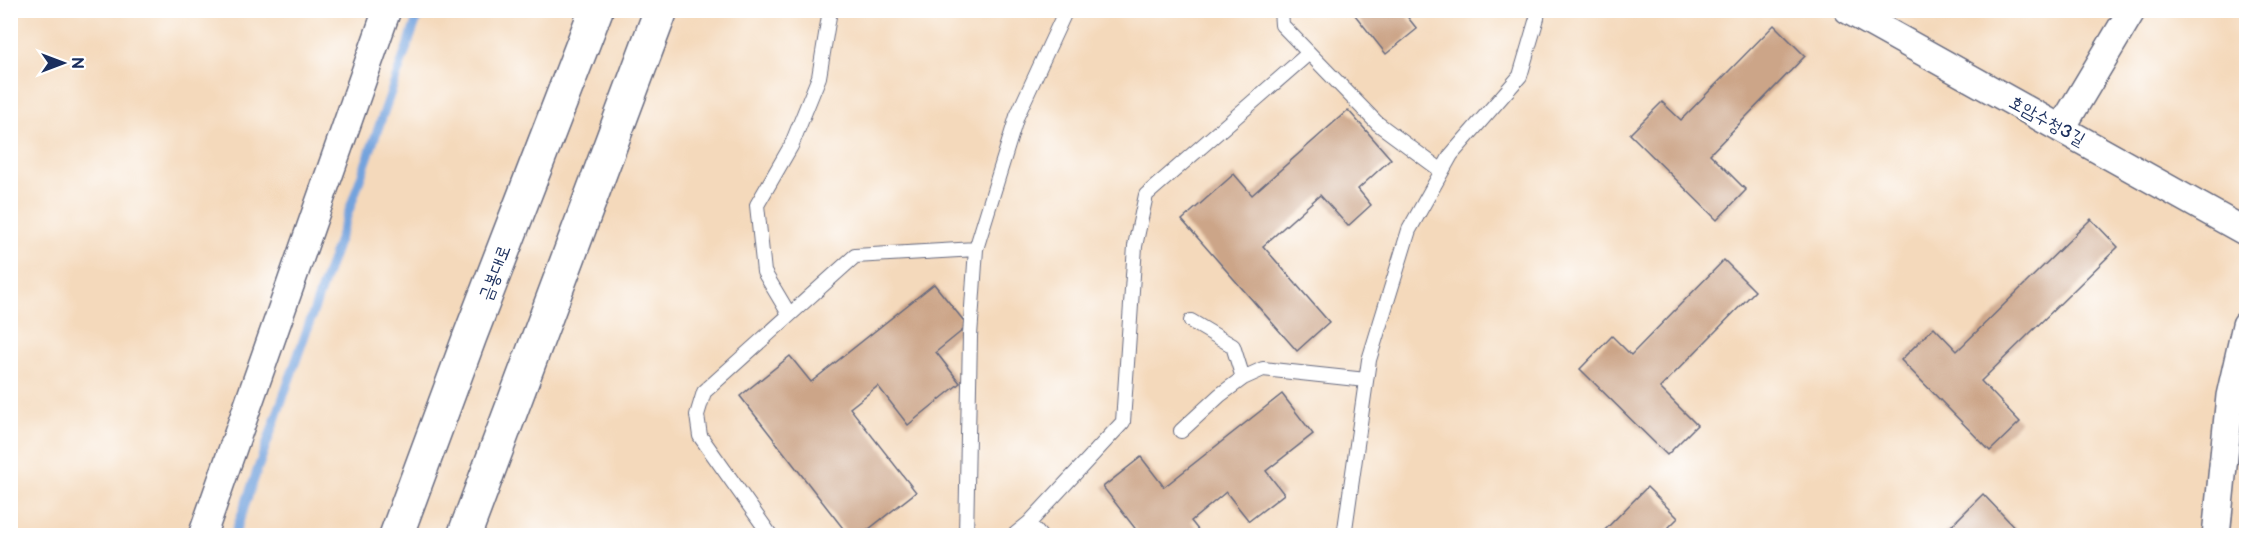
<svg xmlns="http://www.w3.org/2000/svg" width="2257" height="546" viewBox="0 0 2257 546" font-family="'Balsamiq Sans','Poor Story',sans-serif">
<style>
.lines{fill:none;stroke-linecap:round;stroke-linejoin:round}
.stream{stroke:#73a3dd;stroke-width:9}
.building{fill:#cca588}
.service-casing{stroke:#676a7f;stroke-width:16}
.minor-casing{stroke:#676a7f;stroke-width:30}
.tertiary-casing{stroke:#676a7f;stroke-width:36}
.service{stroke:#fff;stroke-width:14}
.minor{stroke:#fff;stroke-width:27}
.tertiary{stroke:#fff;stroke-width:33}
.labels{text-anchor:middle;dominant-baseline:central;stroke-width:6;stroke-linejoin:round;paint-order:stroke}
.street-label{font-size:18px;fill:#1b2f5e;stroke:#fff}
</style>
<rect width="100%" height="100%" fill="#fff"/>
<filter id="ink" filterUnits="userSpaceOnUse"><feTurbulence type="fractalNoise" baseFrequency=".0167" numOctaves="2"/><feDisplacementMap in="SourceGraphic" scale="12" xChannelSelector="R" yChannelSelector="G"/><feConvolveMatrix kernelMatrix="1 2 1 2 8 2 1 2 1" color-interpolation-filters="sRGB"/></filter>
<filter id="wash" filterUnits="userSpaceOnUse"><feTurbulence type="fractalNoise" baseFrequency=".008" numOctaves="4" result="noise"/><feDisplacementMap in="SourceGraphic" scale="24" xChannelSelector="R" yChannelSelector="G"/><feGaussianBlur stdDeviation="1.35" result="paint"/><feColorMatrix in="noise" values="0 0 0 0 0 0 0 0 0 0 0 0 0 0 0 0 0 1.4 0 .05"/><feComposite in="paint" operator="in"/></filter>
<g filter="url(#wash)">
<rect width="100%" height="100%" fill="#f4d9bb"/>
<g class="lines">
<!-- stream -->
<path class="stream" d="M234,536L420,10"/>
</g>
<g id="blocks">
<!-- building -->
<path class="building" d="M1351,10H1402L1417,29L1386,54Z
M1774,25L1805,56L1710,154L1746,190L1717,220L1630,134L1662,102L1681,120Z
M1348,110L1391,159L1358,189L1371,205L1348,226L1320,195L1263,246L1329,322L1297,351L1182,220L1234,174L1252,195Z
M2091,219L2118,247L1981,381L2020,422L1990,451L1901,360L1934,327L1957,351Z
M1724,260L1755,291L1660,388L1697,425L1667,455L1580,369L1612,336L1631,355Z
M934,284L968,326L936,352L960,383L908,425L878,386L850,408L916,492L860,536H849L740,396L790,356L811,382Z
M1282,394L1313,434L1266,471L1284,494L1249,521L1226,492L1191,521L1203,536H1141L1103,487L1141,457L1164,487Z
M1647,487L1678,518L1660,536H1599Z
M1983,494L2023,536H1941Z"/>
</g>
</g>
<g filter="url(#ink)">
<use href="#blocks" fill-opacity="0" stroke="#676a7f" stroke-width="1.5"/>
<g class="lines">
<defs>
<path id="service" d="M1281,10L1282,25L1377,123L1442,171
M789,314L764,272L757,205L791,146L819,77L830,10
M1191,321L1233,346L1243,378
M1181,431L1220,395L1243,378L1263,369L1366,380
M1029,523L1040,536
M771,536L700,436L697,415L704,392L855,256L976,249
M966,536L970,336L976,249L1017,116L1066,10
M1013,536L1029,523L1123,422L1135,246L1146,195L1309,53
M1344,536L1369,360L1409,230L1451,155L1520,76L1537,18L1538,10"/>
<path id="minor" d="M1848,10L2246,232
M2061,129L2132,10
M202,536L387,10
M2216,536L2230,396L2246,325"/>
<path id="tertiary" d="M396,536L470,336L596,10
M464,536L661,10"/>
</defs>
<!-- service casing -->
<use href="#service" class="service-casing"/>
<!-- minor casing -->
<use href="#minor" class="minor-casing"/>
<!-- tertiary casing -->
<use href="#tertiary" class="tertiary-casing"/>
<!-- service -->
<use href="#service" class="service"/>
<!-- minor -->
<use href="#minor" class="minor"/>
<!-- tertiary -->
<use href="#tertiary" class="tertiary"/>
</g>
</g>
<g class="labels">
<!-- street labels -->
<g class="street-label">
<text transform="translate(2047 121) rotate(29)">호암수청3길</text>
<text transform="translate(495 273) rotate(-69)">금봉대로</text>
</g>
</g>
<!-- margin -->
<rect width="2257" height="546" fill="none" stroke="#fff" stroke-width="36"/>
<!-- north arrow -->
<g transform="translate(63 63) rotate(90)" stroke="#ffffff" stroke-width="4.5" paint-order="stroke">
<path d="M0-4.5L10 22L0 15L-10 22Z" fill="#1b2f5e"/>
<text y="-9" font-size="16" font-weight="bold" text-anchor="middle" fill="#1b2f5e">N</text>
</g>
</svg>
